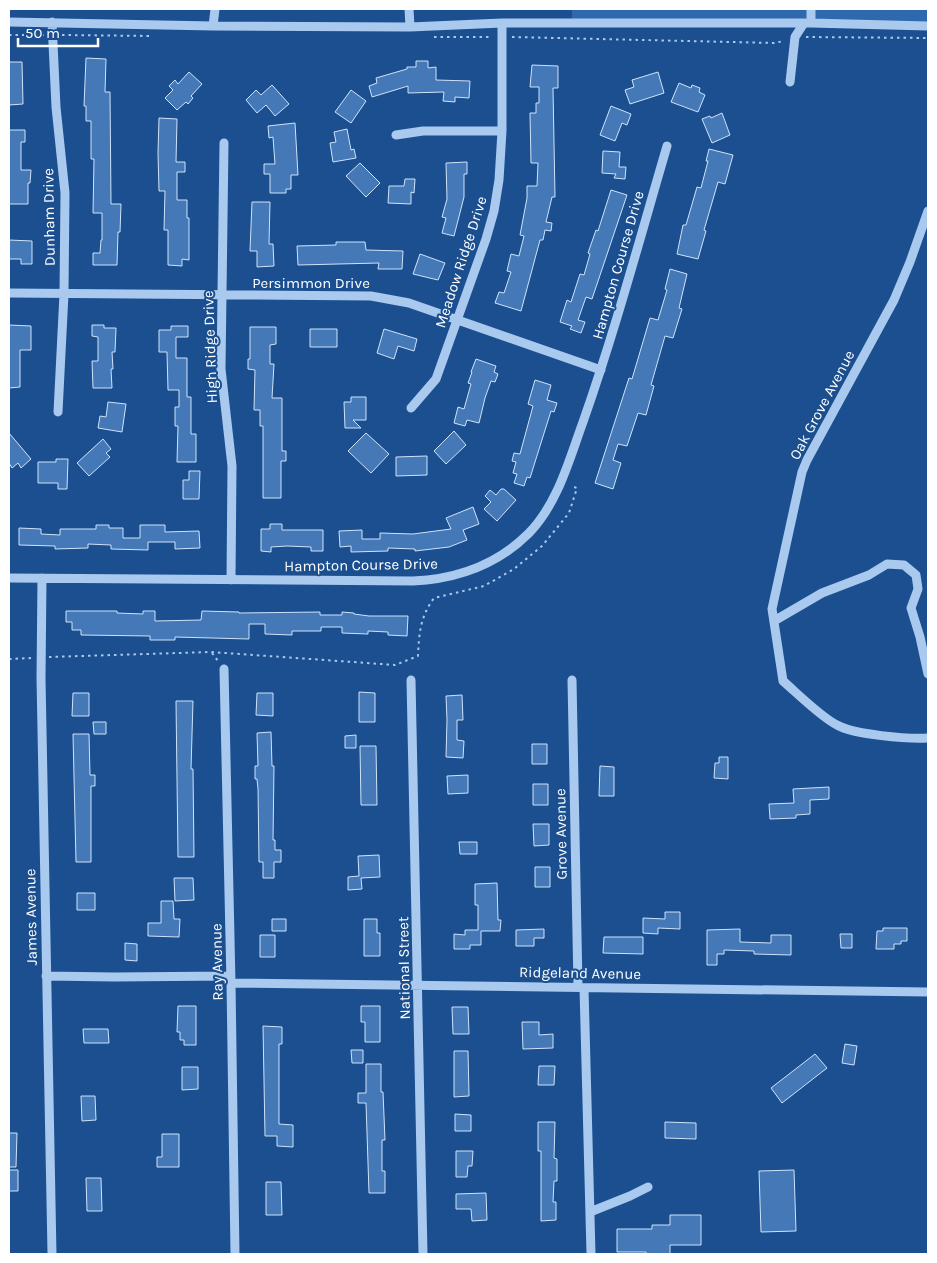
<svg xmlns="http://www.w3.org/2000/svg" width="937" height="1263" viewBox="0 0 937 1263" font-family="Karla,sans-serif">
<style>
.green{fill:#2e69ad}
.building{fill:#4478b7;stroke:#cfe3fa}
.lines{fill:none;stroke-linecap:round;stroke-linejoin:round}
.path{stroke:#a9c9ee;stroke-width:2;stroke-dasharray:2.5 4;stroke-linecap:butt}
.minor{stroke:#a9c9ee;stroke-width:9}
.labels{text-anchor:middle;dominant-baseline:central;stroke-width:4;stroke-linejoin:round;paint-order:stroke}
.street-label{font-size:15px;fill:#fff;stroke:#1b4f8f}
</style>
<rect width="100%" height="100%" fill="#1b4f8f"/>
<!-- green -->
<path class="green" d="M572,9H928V24L572,23Z"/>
<!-- building -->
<path class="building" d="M86,58L106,59L105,92H110L111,204H121L120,232H118L117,265H93V253H100L101,240H102V213H93L94,159H91V121H86V106H84Z
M416,61H428V68L436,67V80L470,81L469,98L455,97V102L443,101L444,92L408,93V86L372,97L369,86L377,83L376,78L407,69V67H416Z
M9,62H22L23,104L9,105Z
M532,65L558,66V88H553L555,197H552L546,222L552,223L551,231L545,230L543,240H540L521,311L495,303L499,292L504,293L511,272L507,271L511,254L519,256L524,236L520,235L527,198V186H537L538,163H531L530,113H536V103H539V87H530Z
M189,72L202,84L191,96L193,98L188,104L186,102L177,110L165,98L173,90L169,86L175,80L178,84Z
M658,72L664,93L630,104L625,90L634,87L632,80Z
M679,83L691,88L692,85L700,88L699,92L705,95L698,112L671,102Z
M272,85L289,104L275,116L266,105L257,113L246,100L256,90L261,95Z
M351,90L366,101L351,123L335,112Z
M611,106L631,114L627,125L622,123L615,141L600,135Z
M722,113L730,135L712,143L702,119L710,116L711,118Z
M159,118L177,119L176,162H185V172H177V200H187V218H189V260L182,259V266L168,265V230H164L165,191H159L158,153Z
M295,123L298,175H291V189H286V193H270V174H264V164H275L273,137L269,138L268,126Z
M347,129L351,150L354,149L356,158L333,162L330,143L336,142L334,132Z
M9,130H25V142H21V170H31L30,183H28V204H9Z
M709,149L733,155L725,184L718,182L704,230L706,231L698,259L677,254L683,225H686L697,187L701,188L708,161H706Z
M603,151L620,152L619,167H626L625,179L614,178L616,174L602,173Z
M467,162V174H464V197L454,236L442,233L446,218L442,217L447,199L446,163Z
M360,163L380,183L366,197L346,176Z
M405,179H415L414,193L411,192V204L388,203L389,186H404Z
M611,190L627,195L592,299L586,297L578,320L585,322L581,333L570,329L572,326L560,322L567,300L571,302L580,274L584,275L590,254L588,253L596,230L598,231Z
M252,202H270L269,244H273L274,266L257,267V251H250Z
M9,240L32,241V264H21V259H9Z
M336,242H365L366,250L403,251L402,269H378L379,263L298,265L297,246L336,245Z
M420,254L445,263L438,280L413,274Z
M670,269L687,274L679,308L682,309L673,338L665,336L651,385L654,386L646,415L638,413L627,446L618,444L613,460L621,463L613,489L595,483L629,378L632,379L650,318L658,320L667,290L665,289Z
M9,325L31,326V350H20V387L9,388Z
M92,325H104V328H116L115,352H112L113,369H111L112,388H93L92,361H98V337L92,336Z
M171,326H188V337H176V358H187V397H191V434H196V462H177L178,426H175V407H179V390H168L167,352H159V330H171Z
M250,327H276V344L270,345V364H274L272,398H282V451H286V461H281V498H263V426H260V410H254L255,370L248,369V359H250Z
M310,329H337V347H310Z
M384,329L417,339L414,351L398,346L394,359L377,353Z
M476,359L496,366L494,372L498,374L495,382L491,381L485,398L479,423L467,420L465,426L454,423L458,407L464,409L471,384L468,383L472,372H471Z
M535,380L551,385L547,400L557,403L554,412L551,411L530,478L527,477L524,486L514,483L517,474L513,473L516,462L512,461L514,453L520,454L533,406L528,404Z
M351,397H366V420H353L361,428H345L344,402H351Z
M108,402L126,404L122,432L98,428L100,416L106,417Z
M454,431L466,445L446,464L434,451Z
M9,433L31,459L21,468L18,463L12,468L9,463Z
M366,433L389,454L371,473L348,451Z
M103,439L111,449L106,453L110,457L89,476L77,463Z
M427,456V475L396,476V457Z
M56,459H68L67,489H58V483H38V462H56Z
M189,471H200L199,499H183V480H189Z
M501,489H504L516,500L497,521L484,509L491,502L485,496L490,490L496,495Z
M473,507L479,524L463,530L467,540L449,547L415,551V549L388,548V551L351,552V546L340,547L339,531L362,530V539H380V533L413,534L451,529L446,518Z
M270,524H282V530H323V551H311V547L287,546L271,547V552L261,551V529H270Z
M96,525H109V528H123V538H140V525H165V532L199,531L200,548L175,549V542H148V550L111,549V545L88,544V548L55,549V546L19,545V528L41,529V534L60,535V529H96Z
M66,611H117V613L143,614V611H155V621L201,620L202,611L239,612V613L320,612V615H342V612L354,613V614L369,616H408L407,636L388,635V632L368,631V634L342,633V627H321V631H292V635L265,634V624H249V639L175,637V640H150V636L81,635V630H72V622H66Z
M359,692L375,693V722H359Z
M73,693H89V716H72Z
M257,693H273V716L256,715Z
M462,695L463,720H457V740L464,741L463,758L446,757L447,720L446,696Z
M176,701H193L191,769H193L194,857H178Z
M93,722H106V734H94Z
M271,732L272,766H274L273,840H275V850H281V862H274V878H263V862H259L258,789L257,779H255V766H258L257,733Z
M73,734H89L90,775H95V786H91V862H76Z
M356,735V748H345V736Z
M532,744H547V764H532Z
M360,746H376L377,805H361Z
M719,757H728V779L714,778L715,763H719Z
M600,766L614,767V796H599Z
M468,775V793L448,794L447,776Z
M533,784H548V805H533Z
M829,787V799L810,800V814L796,815V818L770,819L769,804L794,803L793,789Z
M533,824H549V845L534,846Z
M459,842H477V854H460Z
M379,855L380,877L361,878L362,889L348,890V877L359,876L358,856Z
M535,867H550V887H535Z
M174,878H193L194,900L175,901Z
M497,883L498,920H501L500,931H481V945H470V949H454V934L465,935V930H478V905H475V884Z
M77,893H95V910H77Z
M161,901H173L174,919H180L179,937L148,936V923H161Z
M665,912H680V929L658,928V934L643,933V918L665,919Z
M272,919H286V931H272Z
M364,919H377V933H380V956H364Z
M883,928H907V941H901V944H894V949H876L877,931H883Z
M544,929V938H534V946H516V930Z
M740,929V942L771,943V935H791V955L754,954V951L724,950V954H717V965H707V930Z
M840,934H852V948H841Z
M260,935H275V957H260Z
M604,937H643V954L603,953Z
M125,943L137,944V961L125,960Z
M178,1006H196V1045H184V1040H180V1032H177Z
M361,1006H380V1042H365V1022H361Z
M452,1007H468L469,1034H453Z
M522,1022H539V1035L553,1034V1048L523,1049Z
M263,1026L282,1027V1044H279V1124L293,1125V1147L277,1146V1136H265Z
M83,1029H108L109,1043H84Z
M845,1044L857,1046L854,1065L842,1063Z
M351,1050H363V1063H352Z
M454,1051H468L469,1096L454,1097Z
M815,1054L827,1068L782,1103L771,1088Z
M366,1064H381V1092H383L385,1140H382V1171H385V1193H369L366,1103H358V1093H366Z
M539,1066H555L554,1085H538Z
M182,1067H198V1089L182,1090Z
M81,1096H95L96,1120L82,1121Z
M455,1114L471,1115V1131H455Z
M538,1122H555L554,1158L557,1159V1181H554L553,1202H556V1220L541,1221V1151H538Z
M665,1122L696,1123V1139L665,1138Z
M9,1133H17L16,1167H9Z
M162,1134H179V1167H157V1157H162Z
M456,1151H473L472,1166H468L467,1177H456Z
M9,1170H18V1191H9Z
M794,1170L796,1231L761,1232L759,1171Z
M86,1178H101L102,1211H87Z
M266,1182H281L282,1215H266Z
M486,1193L487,1220L472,1221L471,1209H456V1194Z
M670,1215H701V1245H670V1254H646V1252H617V1229H652V1225H670Z"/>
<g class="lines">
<!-- path -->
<path class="path" d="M9,35H44
M62,35L152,36
M434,37H492
M512,37L774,43L784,41
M806,37L928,38
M212,653L218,661
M49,657L211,652L395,665L418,656C419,634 420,617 434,598L484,586L514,569L542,546L569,513L577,488L571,486
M9,659L32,658"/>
<!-- minor -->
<path class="minor" d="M409,9L410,27
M9,22L213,26L410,27L502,23H811L928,26
M52,22L56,107L65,193L64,294L58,412
M811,23V9
M213,26L215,9
M790,82L795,37L804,23
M396,135L423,131H502
M224,143L221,369L232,466L231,580
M928,211L910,262L894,300L807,460L802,472L772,609L783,681C798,694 821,717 837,725C855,735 907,739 928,738
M9,293L371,296L409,303L601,370
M411,408L436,379L486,239L494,211L499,180L502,131V23
M9,578L413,581C456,579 497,565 529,533C558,503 569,460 583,422C615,331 640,238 667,146
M42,578L41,678L52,1254
M774,621L822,593L869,575L887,564L904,565L916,575L918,589L911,608L920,637L928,674
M224,669L231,983L235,1254
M411,680L423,1254
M572,680L578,986
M46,976L114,977L231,976
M231,983L928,992
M584,988L591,1254
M590,1212L630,1196L648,1187"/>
</g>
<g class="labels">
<!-- street labels -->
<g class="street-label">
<text transform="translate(49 217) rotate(-91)">Dunham Drive</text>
<text transform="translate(461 262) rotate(-72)">Meadow Ridge Drive</text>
<text transform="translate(618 265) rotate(-74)">Hampton Course Drive</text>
<text x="311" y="283">Persimmon Drive</text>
<text transform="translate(210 347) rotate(-92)">High Ridge Drive</text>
<text transform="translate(822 405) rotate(-62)">Oak Grove Avenue</text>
<text transform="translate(361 565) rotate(-1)">Hampton Course Drive</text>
<text transform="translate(561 834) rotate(-91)">Grove Avenue</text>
<text transform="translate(31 917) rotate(-91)">James Avenue</text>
<text transform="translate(217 962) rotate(-91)">Ray Avenue</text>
<text transform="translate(404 968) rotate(-91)">National Street</text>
<text transform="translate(580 973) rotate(1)">Ridgeland Avenue</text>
</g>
</g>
<!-- border -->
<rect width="937" height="1263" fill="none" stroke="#ffffff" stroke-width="20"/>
<!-- scale -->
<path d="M18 38v8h80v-8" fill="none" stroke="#ffffff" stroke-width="2.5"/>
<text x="25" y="38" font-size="15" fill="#ffffff" stroke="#1b4f8f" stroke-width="4" paint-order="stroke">50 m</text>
</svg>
